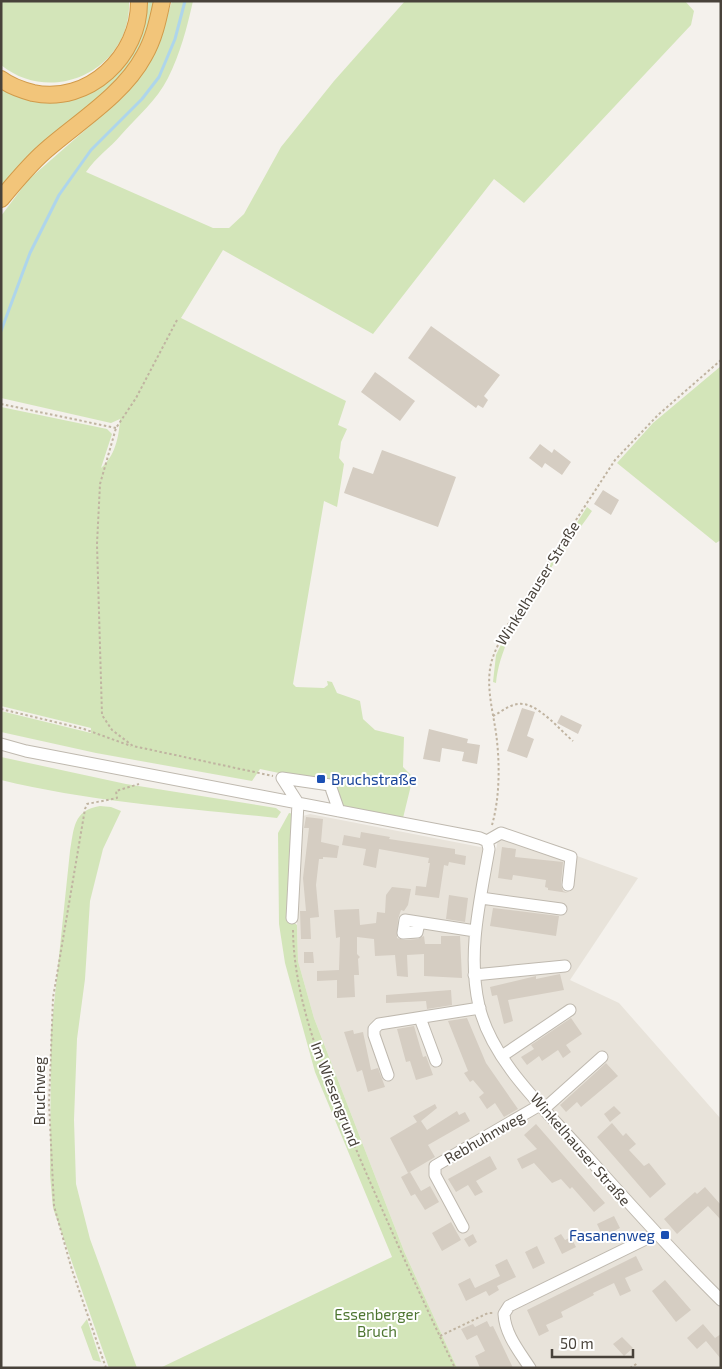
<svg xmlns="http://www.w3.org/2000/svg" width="722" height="1369" viewBox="0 0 722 1369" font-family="'Exo 2',sans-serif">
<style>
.residential{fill:#e8e3da}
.green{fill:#d3e5b9}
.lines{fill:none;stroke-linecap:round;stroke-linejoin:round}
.stream{stroke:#aed5eb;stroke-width:3}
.building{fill:#d5cdc2}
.minor-casing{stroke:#bfb9af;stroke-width:13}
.highway-casing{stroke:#d19a4a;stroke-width:18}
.path{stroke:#c0b4a1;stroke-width:2;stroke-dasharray:2.5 2.5;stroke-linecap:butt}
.minor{stroke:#fff;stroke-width:11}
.highway{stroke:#f2c57a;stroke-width:16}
.transit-dot{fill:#1a4fb4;stroke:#fff;stroke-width:2}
.labels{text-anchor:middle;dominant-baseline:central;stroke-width:4;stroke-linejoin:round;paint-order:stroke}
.street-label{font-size:15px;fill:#48423a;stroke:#fff}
.transit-label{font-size:15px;fill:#164399;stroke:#fff;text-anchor:start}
.park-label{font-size:15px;fill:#4e7631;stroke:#fff}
</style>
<rect width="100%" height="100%" fill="#f4f1ec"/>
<!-- residential -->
<path class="residential" d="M310,814L496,850L500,828L638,878L570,980L619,1003L721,1119V1368H457L404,1251L314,1018L298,961L296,882L303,816Z"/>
<!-- green -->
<path class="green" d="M1,1H129C132,69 53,107 1,65Z
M143,1H158L148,36L125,74L1,191V85L9,90L99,86Z
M172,1H193C187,28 180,54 168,78C157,100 137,117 121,135C110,148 96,157 86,172L213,228H229L244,214L281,147L334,81L405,1H685L694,11L691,25L524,203L494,179L373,334L223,250L181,318L346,401L338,425L347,429L341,442L339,458L344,464L337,507L324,501L293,684L296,687L324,688L328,685L327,681L332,682L337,693L360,701L363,719L375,730L404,737L403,767L413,777L403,818L343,807L331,784L260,769L252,781L96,753L1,732V711L91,733V728L1,706V407L107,429L112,434L101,468C115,456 119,437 120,419L111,423L1,398V216L28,180L123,97L140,77L155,53Z
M721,366V540L716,543L617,463L653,423Z
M587,507L592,511C559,559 501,626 496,683L493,682L496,655L509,628Z
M1,757L126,784L276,808L281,812L277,818C185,808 91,802 1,780Z
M100,806L111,807L121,811L103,849L90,901L85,979L77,1039L74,1120L76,1184L90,1239L137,1368H109L53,1208L50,1175L51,1033L70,851C74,829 73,810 100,806Z
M289,813L294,814L290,919L297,925L298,961L314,1018L404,1251L457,1368H160L392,1257L315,1072L285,963L279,924L278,833Z
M87,1319L101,1362L93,1360L81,1327Z"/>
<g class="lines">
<!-- stream -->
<path class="stream" d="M1,331L30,253L59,195L91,150L142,99L159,77L175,39L185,1"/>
</g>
<!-- building -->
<path class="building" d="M431,326L500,375L484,396L488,400L483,408L478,405L476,408L408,358Z
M375,372L415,401L400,421L361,392Z
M540,444L552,453L554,449L571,462L562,475L545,463L542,468L529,458Z
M382,450L456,477L438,527L344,493L353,467L373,474Z
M603,490L619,500L611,515L594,504Z
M522,708L535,712L527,736L534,739L527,758L507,751Z
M561,715L582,725L578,734L557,723Z
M429,729L468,739L467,743L480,745L477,764L462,761L464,752L442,748L440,762L423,759Z
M306,817L323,819L321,842L339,846L337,858L323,857V859H319L316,885L319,917L310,918L311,939H301L300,911H306L303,878L309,828H304Z
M361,832L390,837L389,839L455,849V854L466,856L465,865L449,862L448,866L444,865L439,898L415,895L416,886L426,887L430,863H428L429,858L379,849L376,868L363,865L366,849L342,845L344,835L360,838Z
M502,847L516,849L515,857L563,862L561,885L563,891L568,893L548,890V888L545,887L546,880L513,875L512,880L498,878Z
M392,887L411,889L408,905L404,911L401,910L398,919L397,938L404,940L418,939L424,936L425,944H441V936H460L462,978L424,976V954L407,955L408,977L397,976L395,955L375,956L374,939L357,937V954L360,957L358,959L359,975H354L355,997L337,998V980L317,981V971L339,970L340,937L336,938L334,910L359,909L360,925L376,923L377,912L385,913L386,895Z
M449,895L468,898L465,922L446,919Z
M493,908L559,916L556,936L490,926Z
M304,952H313L314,963H304Z
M560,974L564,990L508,1000L513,1021L504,1024L497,995L492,996L490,987L532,977L536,976V979Z
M451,990L452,1005L427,1009L426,1001L386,1003V995Z
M467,1018L486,1063L518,1109L504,1117L495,1103L487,1109L479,1097L484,1093L473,1080L470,1082L464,1073L468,1071L448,1021Z
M571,1018L582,1034L566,1045L571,1052L563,1058L558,1050L542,1061L539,1056L527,1065L521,1057L534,1049L531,1045Z
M414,1026L423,1057L426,1056L433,1075L416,1080L410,1061L406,1062L397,1029Z
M353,1030L354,1034L363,1032L371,1070L378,1068L385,1087L368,1092L362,1070L357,1072L344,1032Z
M606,1063L618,1076L581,1107L577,1102L566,1112L560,1105Z
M435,1104L437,1108L421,1121L427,1130L457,1111L459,1115L465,1112L470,1121L428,1145L435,1157L408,1173L390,1138L417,1122L413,1116Z
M614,1106L621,1113L610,1122L604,1114Z
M612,1123L623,1136L626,1133L636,1144L629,1150L644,1166L649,1163L666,1184L650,1198L597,1137Z
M536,1124L605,1203L594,1212L572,1187L570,1189L561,1179L552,1183L534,1163L522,1169L517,1159L537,1149L524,1135Z
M490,1156L497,1169L476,1181L483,1192L475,1196L468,1185L456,1192L448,1179Z
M410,1172L421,1191L430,1186L439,1202L425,1210L415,1194L411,1196L401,1177Z
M705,1187L721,1205V1220L708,1206L677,1234L664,1219L695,1192L697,1194Z
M614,1216L620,1228L603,1237L597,1224Z
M451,1222L461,1240L442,1251L432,1233Z
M473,1234L477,1242L469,1247L464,1239Z
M561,1234L565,1240L571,1237L576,1247L562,1254L554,1238Z
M537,1246L545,1263L533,1269L525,1252Z
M636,1256L643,1270L625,1278L631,1291L620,1296L614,1283L593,1293L594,1295L561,1312L563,1317L546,1325L549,1331L539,1336L527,1310Z
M507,1259L516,1277L497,1286L499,1290L489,1296L486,1291L466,1301L458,1284L470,1278L475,1288L500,1276L495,1265Z
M665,1280L691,1310L676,1322L652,1291Z
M487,1321L490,1327L493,1326L513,1368H480L475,1356L485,1351L477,1335L467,1340L461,1329L473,1324L475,1327Z
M703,1324L715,1338L721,1334V1359L706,1341L697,1349L687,1338Z
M622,1337L633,1348L624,1356L613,1344Z"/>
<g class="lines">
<defs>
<path id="minor" d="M1,744L26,751L480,838L487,841
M298,803L282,778L330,785L339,811
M487,841L489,849C480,901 467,953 479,1006C492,1062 547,1111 584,1153C629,1203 673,1253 721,1300
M487,841L501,833L571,857L568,885
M481,898L561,909
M292,918L298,803
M419,923L417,932L403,933L405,920L475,931
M474,975L565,966
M420,1018L436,1061
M502,1056L570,1010
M388,1075L374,1035V1029L379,1024L480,1008
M545,1108L602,1057
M463,1227L435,1175V1166L540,1105
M530,1368C519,1351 505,1334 504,1314L509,1306L656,1234"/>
<path id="highway" d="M1,79C10,86 22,90 33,93C88,105 140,56 139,1
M1,199C15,182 29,165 45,151C78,122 123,95 144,56C154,39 158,20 162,1"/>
</defs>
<!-- minor casing -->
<use href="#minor" class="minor-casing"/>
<!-- highway casing -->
<use href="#highway" class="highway-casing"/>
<!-- path -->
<path class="path" d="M177,320L136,398L116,428L100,484L97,544L102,715L112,730L133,746L273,776
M1,404L116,428
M1,709L84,729L131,746
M493,716C501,712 509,705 518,704C536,701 560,730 573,741
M492,825C500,797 500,762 496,733C493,712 487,691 490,669C492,654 501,640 507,626L615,460L658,415L721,360
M293,930C294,1009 331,1088 361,1161C391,1230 422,1300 455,1368
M440,1336L488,1313H494
M106,1368L72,1270L54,1206L49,1103L53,998L85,809L87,804L117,798L116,791L139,784
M630,1368L638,1363"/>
<!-- minor -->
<use href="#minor" class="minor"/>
<!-- highway -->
<use href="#highway" class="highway"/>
</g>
<!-- markers -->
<g class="transit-dot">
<rect x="316" y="774" width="10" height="10" rx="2.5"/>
<rect x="660" y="1230" width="10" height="10" rx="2.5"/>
</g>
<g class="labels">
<!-- street labels -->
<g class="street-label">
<text transform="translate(537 583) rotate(-58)">Winkelhauser Straße</text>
<text transform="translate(39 1091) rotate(-90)">Bruchweg</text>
<text transform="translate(336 1094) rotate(69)">Im Wiesengrund</text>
<text transform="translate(484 1137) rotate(-30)">Rebhuhnweg</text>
<text transform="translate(581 1149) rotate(49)">Winkelhauser Straße</text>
</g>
<!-- transit labels -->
<g class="transit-label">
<text x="331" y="779">Bruchstraße</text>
<text x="655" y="1235" text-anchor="end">Fasanenweg</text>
</g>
<!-- park labels -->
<g class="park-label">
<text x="377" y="1314">Essenberger<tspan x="377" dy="17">Bruch</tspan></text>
</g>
</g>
<!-- border -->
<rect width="722" height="1369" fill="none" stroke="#48423a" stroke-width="5"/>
<!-- scale -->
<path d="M552 1349v8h81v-8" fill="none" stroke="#48423a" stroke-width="2.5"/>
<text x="560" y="1349" font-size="15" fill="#48423a" stroke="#ffffff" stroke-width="4" paint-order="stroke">50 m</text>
</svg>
